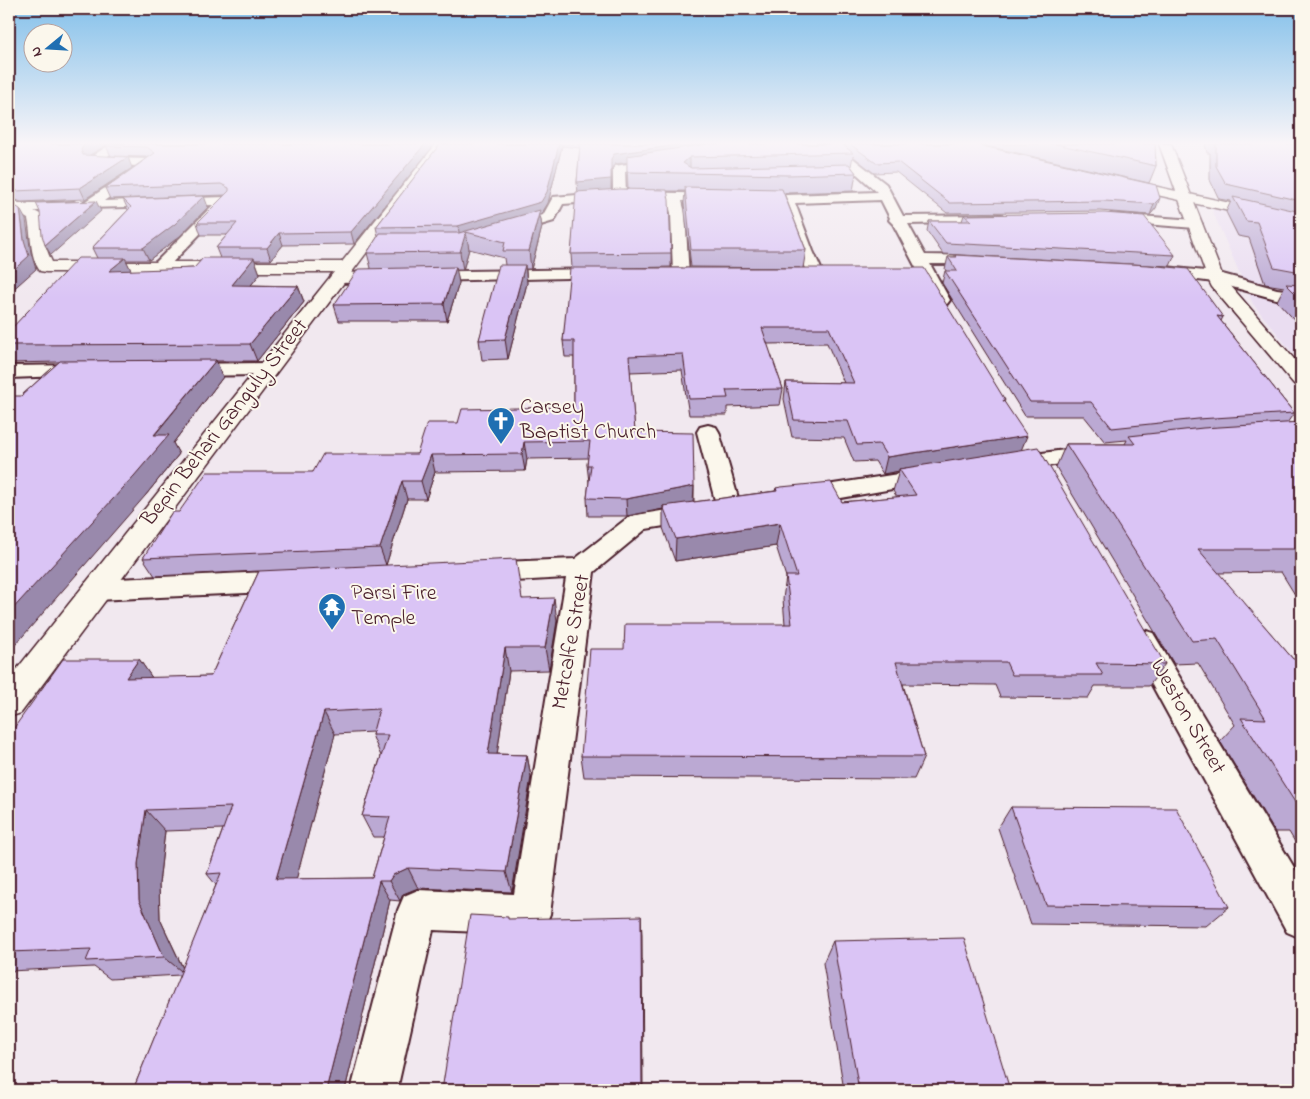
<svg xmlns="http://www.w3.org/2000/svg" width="1310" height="1099" viewBox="0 0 1310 1099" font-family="'Indie Flower',sans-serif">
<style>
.built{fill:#eaddf1}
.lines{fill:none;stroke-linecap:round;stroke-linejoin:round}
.street-casing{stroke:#4a1f2b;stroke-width:4}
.secondary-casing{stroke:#4a1f2b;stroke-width:3}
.primary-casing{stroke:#4a1f2b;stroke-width:3}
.street{fill:#fbf7ec;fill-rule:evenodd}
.secondary{fill:#fbf7ec;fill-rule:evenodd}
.primary{fill:#fbf7ec;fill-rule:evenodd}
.wall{fill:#bba9d3;stroke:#4a1f2b;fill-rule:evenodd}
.shaded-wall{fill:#9989ac;stroke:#4a1f2b}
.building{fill:#dac4f5;stroke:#4a1f2b;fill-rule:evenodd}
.labels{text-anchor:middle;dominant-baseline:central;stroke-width:4;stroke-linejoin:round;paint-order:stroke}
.poi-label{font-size:22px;fill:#4a1f2b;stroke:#fbf7ec;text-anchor:start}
.street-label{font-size:22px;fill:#4a1f2b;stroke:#fbf7ec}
</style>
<rect width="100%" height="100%" fill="#f1e8ef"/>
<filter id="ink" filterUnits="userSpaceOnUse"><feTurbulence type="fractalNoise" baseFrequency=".02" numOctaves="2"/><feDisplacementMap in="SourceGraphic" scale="10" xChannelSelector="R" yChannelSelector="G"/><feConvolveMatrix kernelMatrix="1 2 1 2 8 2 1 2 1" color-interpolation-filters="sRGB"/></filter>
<g filter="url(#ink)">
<!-- built -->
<path class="built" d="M1212,210H1237L1301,225V363L1253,304Z"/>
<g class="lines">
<defs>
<path id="street" d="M111,144H124L105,158L151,159L157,163L104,201L225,197L232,201L165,270H153L151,267L213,205L84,208L82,205L84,202L138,166L89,164L87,161L89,158Z
M817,144H831L845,152L886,184L903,216L1002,215L1004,218L997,222L908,224L925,255L982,256L988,258L990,261L988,264H930L950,300L947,304H935L893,224L889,220L890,218L881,200L795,203L813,251L824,275L822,278H810L808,275L797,251L782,203L682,201L685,213L689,276L687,279H675L673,276L671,213L668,201L620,200L563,204L554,221L507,235L502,234L500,231L502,228L543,215L553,197L613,192V169L615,166L663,158L667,159L669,162L667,165L625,172L626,192L787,195L877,192L837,156Z
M74,202L81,206L79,209L18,212L11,208L18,204Z
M1111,214L1195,220L1200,221L1202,224L1200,227L1195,228L1106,221L1104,218Z
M1156,266L1215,272L1277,289L1301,292V302L1276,299L1214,282L1150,274L1148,271L1150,268Z
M605,269L611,271L613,274L611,277L338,283L332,281L330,278L332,275L338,273Z
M267,363L274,365L277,369L274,373L267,375L184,376L177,374L174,370L177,366L184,364Z
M83,365L90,367L93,371L90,375L9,378V366Z
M708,425L716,427L719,432L741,508L738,514L729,516L720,514L717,508L697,432L700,427Z
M1096,446L1104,448L1107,453L1104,458L1011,471L1003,469L999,464L1003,459L1011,457Z
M930,469L938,471L942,476L938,481L801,505L792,502L789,497L792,492L801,489Z
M698,505L707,507L710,513L707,519L646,529L594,572L550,914L544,928L530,934L433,930L397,1090H351L398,910L404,896L418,890L514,894L566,578L481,583L471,580L467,573L471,566L481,563L575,559L630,516Z
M290,571L300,574L304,581L300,588L290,591L96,600L86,597L82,590L86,583L96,580Z
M1143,630L1153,633L1301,879V938L1287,932L1128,641L1133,633Z"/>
<path id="secondary" d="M436,144H448L21,713L9,717V679L334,272H46L40,271C29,255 32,237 28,219L9,208V198L40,214C47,225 44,235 46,246C47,252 50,257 52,262H342Z
M1159,144H1171L1223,277L1301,367V386L1294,384L1212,287L1207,277Z"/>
<path id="primary" d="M1122,179L1301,219V227L1117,186L1115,183L1117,180Z"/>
</defs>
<!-- street casing -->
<use href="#street" class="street-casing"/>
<!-- secondary casing -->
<use href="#secondary" class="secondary-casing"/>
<!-- primary casing -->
<use href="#primary" class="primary-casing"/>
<!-- street -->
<use href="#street" class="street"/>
<!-- secondary -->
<use href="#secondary" class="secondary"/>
<!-- primary -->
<use href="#primary" class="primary"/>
</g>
<!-- wall -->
<path class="wall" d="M9,144H108L90,155L132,168L85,199L21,202L9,197Z
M109,144H435L354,244L283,245L271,260H255L260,274L251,285L298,286L304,302L257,361H216L223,377L173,443L179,454L145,496L21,396L59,362L9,363V345L97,258L92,248L128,210L123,199L208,207L180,236L149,260H126L131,271L194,268L220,258L216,248L227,235H201L197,223L225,195L110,199L105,188L148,157L111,156L106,146Z
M440,144H842L845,146V144H973L1156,185V208L1150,215L1100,211L947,213L896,172L874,173L853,156L851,166L856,173L853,191L784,193L806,250L803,268L1005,400L1004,402L1021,450L1165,664L1149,686H1095L1088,698L1000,697L995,685L903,684L924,757L914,779L584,777L581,756L624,649L785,624L783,599L786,577L776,546L675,561L663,528V509L627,516H588L587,498L589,482L587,465L588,458L527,459L525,471L435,472L426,499H407L386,565L523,599L557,621L549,670L509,671L497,754L527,755L531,777L512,892L418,888L403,894L400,901L390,900L345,1090H133L180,975L110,979L94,967L9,971V735L139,659L152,678L211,676L259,571L155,576L143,558L179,512L313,472L417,454L458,423L574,407V357H565L563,341L572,268L571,254L578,192L577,182L580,148L562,146L548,203L542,213L540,214L542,227L531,269H526L527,283L508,359L482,360L479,340L505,265L504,258L469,249L463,270H456L459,283L447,321H339L334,305L371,268L367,253L378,236L376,227ZM627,162L628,189L611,190V169L615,164ZM667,191H685L684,203L691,267L800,268H623L671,267V253ZM827,343L844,383L786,382L784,399L792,437L844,438L854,462L875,461L883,474L899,471L893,491L897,497L842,502L776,488L775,491L694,502V486L635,432L630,372L682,370L689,415H727V407L780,405L783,389L767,344ZM373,732L372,735L381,756L362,816L373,837H384L372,878L296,879L335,734ZM223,829L207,874L216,885L183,968L160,919L159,884L165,831Z
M978,144H1155L1156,166L1149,183Z
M1205,144H1301V327L1277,301L1284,287L1265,284L1249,238L1238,236L1226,212L1231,201L1219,199L1210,180V153H1207Z
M964,215L1175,255L1170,266L943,254L927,231L929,221H962Z
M955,255L1223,317L1221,321L1294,413L1287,423L1301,422V599L1297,598L1281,572L1218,573L1293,659L1301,665V852L1289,832H1275L1220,741L1235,725L1198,663L1174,664L1056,467L1066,444H1125L1127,440L1105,442L1084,416H1025L942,283L945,271H946L945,269L948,257H955Z
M1011,807L1229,907L1206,926L1031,924L998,828Z
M833,941L1010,1090H844L823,963Z"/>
<!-- shaded-wall -->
<path class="shaded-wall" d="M87,144H108L88,156L85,160L81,150L83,146Z
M425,144H435L354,244L351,232Z
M559,144H562V146L548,203L542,213L540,214L542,227L531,269L529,251L539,214L466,232L469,249L463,270L460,252V238L458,226Z
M683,144H759L615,164L611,169V190L578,193L577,182L614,154Z
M128,157L132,168L85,199L80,188Z
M690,157V173L683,163Z
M204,196L208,207L180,236L149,260L143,248Z
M1160,198L1156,208L1150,215L1154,204Z
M96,201L101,211L51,255L45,245Z
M20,209L26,220L31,253L36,269L9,293V274L24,240Z
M279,233L283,245L271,260L267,248Z
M125,258L133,274L109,271Z
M254,258L260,274L238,301L232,285Z
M525,265L527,283L508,359L505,339Z
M456,267L459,283L447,321L444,304Z
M298,286L304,302L257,361L250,344Z
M216,360L223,377L173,443L179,454L145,496L9,652V613Z
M1027,436L1020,453L899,469V471L883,474L887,457Z
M524,442L527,459L525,471L522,454Z
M431,455L435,472L426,499L421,481Z
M402,481L407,499L386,565L380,548Z
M694,486L693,504L663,506V509L627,516L626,499Z
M780,523L776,546L675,561L676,539Z
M554,598L557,621L549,670L545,648Z
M505,648L509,671L494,776L488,754Z
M139,659L155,682L126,678Z
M324,712L335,734L291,899L276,879Z
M527,755L531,777L512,892L506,872Z
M146,810L165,831L159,884L160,919L186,975L164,957L139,900L138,864Z
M408,868L418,888L403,894L400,901L389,881L393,875Z
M379,881L390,900L345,1090H326Z
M641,916L642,935L643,1090H642Z"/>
<!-- building -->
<path class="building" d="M9,144H87L83,146L81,150L83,155L128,157L80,188L15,191L9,189Z
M109,144H425L351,232L279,233L267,248H216L237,223H197L229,191V188L221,184L105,188L155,153L147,147L106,146Z
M440,144H559L547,192L541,202L458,226L376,227Z
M580,144H683L614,154L611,159V179L577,182Z
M707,144H842L853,153L690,157L683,163L691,168L849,164L856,173L789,175L627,172V156Z
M850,144H973L1156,185L1160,198L1154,204L1104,201L950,203L898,162L876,163Z
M1056,144H1155L1156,166Z
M1216,144H1301V201L1226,184L1216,166Z
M685,187L782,189L806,250H691Z
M620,189L667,190L669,200L671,253L571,254L576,192Z
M204,196L175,224L143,248H92L131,207L123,199Z
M1233,197L1301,212V272L1274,267L1257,222L1246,221Z
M96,201L45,245L42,235L40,212L36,203Z
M9,202L20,209L24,240L29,256L9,274Z
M540,210L529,251H503L505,242L466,232L460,252L367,253L380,233H459Z
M1104,213L1144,216L1175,255L946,243L929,221H971L964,215Z
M955,255L1148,265L1188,269L1223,317L1217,316L1294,413L1198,419L1112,428L1091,402H1030L945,271H957L948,257H957Z
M78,258H125L109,271L194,268L203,258H254L232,285L298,286L250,344L9,345V331Z
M499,265H525L505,339L479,340Z
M456,267L444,304L334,305L358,269Z
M570,268H924L1005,400H1003L1027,436L887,457L879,444L857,445L848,421L794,420L786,382L854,383L829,328H762L783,389L726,390L728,398L689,399L683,354L629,356L635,432L693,433L694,486L626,499L587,498L591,465H587L590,441L524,442L522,454L431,455L421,481H402L380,548L143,558L172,512H179L207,472H313L323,454H417L427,423H458L462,409L574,407V341H563Z
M1286,284L1301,285V299Z
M216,360L154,435H169L134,476L9,613V396H21L60,361Z
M1301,422V551L1300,549H1198L1293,659H1297L1301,665V810H1300L1241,718L1266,719L1217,639L1192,641L1066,444H1135L1129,436L1203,428Z
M1038,447L1165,664L1096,663L1103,675H1012L1006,662H896L924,757L581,756L590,649H624L625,624H792L786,576H797L780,523L676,539L663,506L777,491L776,488L781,487L831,482L842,502L916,495L899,469Z
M516,559L522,599L554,598L545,648H505L488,754L527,755L506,872L408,868L393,875L389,881H379L326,1090H133L221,873L207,874L231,807L146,810L138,864L139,900L164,957L86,961L91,949L9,952V735L63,659H139L126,678L211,676L259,571ZM379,709L372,735H388L362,816L390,817L372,878L276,879L324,712Z
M1011,807L1176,808L1229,907L1046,905Z
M470,915L508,917V919L641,916L642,1090H442Z
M964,938L1010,1090H859L833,941Z"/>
</g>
<!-- sky -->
<linearGradient id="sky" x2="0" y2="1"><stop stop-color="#83c0ea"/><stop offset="0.48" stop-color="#f9f5f8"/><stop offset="1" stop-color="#f9f5f8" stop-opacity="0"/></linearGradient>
<rect width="1310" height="298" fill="url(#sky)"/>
<!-- icons -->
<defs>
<symbol id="church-pin" viewBox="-11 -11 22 30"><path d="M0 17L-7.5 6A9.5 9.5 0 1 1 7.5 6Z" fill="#1f6fb2" stroke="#fbf7ec"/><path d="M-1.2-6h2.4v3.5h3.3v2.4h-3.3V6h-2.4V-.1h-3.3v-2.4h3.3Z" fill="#fff"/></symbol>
<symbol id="temple-pin" viewBox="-11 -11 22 30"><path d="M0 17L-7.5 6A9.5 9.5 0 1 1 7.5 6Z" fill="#1f6fb2" stroke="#fbf7ec"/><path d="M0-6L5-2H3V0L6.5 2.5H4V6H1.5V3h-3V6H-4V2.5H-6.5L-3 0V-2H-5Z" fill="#fff"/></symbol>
</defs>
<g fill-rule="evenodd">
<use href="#church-pin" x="485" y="405" width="32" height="43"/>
<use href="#temple-pin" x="316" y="591" width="32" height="43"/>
</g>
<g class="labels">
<!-- poi labels -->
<g class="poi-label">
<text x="520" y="408">Carsey<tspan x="520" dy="25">Baptist Church</tspan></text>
<text x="351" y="594">Parsi Fire<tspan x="351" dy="25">Temple</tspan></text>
</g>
<!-- street labels -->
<g class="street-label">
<text transform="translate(225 423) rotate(-52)">Bepin Behari Ganguly Street</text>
<text transform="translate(572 642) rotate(-80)">Metcalfe Street</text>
<text transform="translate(1187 717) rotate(60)">Weston Street</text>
</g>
</g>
<!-- margin -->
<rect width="1310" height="1099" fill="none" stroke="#fbf7ec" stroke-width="30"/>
<rect x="15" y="15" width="1280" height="1069" fill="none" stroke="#4a1f2b" stroke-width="2" filter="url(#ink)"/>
<!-- north arrow -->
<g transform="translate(48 48) rotate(252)"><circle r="24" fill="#fbf7ec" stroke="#b4a19f"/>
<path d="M0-4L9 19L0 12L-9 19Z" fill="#1f6fb2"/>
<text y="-8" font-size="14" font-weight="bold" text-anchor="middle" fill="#4a1f2b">N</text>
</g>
</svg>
